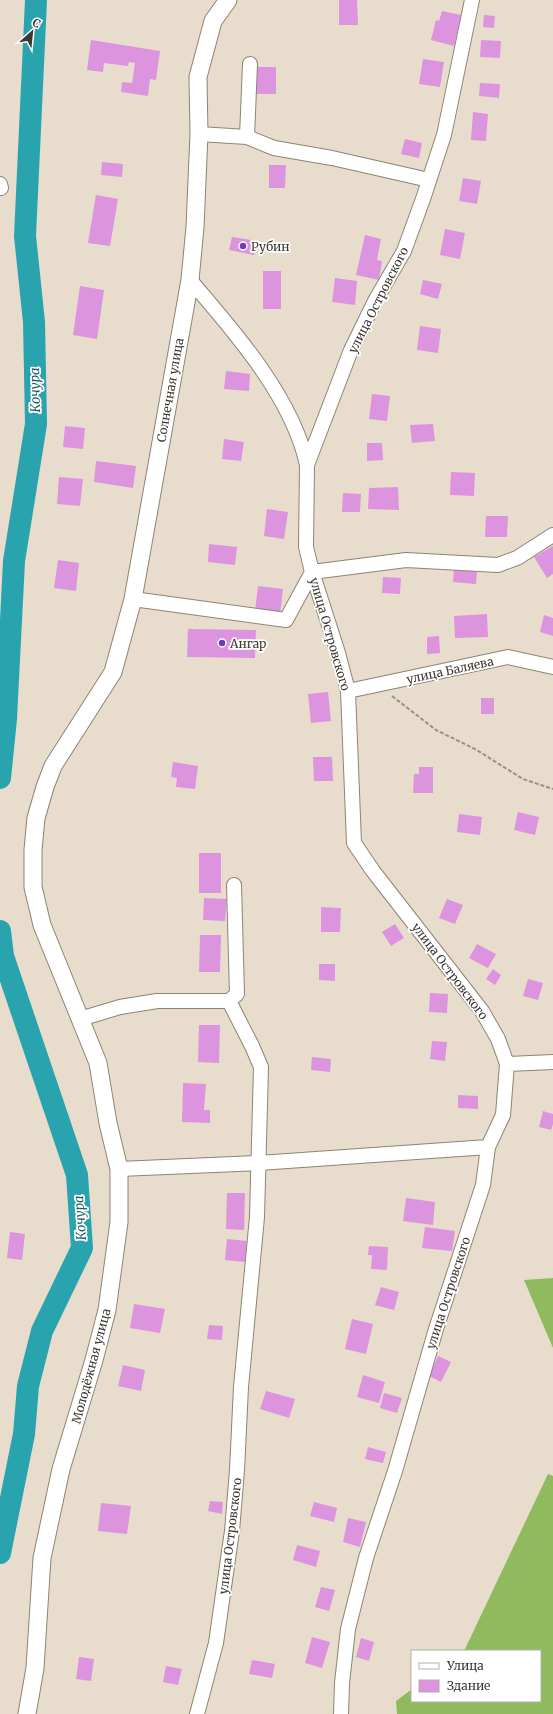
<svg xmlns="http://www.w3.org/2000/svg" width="553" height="1714" viewBox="0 0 553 1714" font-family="Merriweather,serif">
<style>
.forest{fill:#8fba5e}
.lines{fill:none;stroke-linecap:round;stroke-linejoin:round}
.river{stroke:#29a4af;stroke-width:22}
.building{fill:#dc94de}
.minor-casing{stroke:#8e8474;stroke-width:16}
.major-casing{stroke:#8e8474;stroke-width:19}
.path{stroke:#999185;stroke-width:2;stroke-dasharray:4 2;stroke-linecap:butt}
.minor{stroke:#fff;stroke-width:14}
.major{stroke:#fff;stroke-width:17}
.poi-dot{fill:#6d3fb7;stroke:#fff;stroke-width:1.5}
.labels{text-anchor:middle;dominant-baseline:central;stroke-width:3.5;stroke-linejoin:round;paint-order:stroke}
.poi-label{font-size:12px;fill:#3d3832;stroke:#fff;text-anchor:start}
.street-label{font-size:12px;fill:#3d3832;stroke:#fff}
.water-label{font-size:13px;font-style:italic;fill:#1a5b61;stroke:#fff}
</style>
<rect width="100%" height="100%" fill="#e8ddcc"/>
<!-- forest -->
<path class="forest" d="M553,1278V1348L524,1280Z
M548,1474L553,1476V1714H397L396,1701L412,1689V1701H540V1651H462L465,1649Z"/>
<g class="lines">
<!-- river -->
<path class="river" d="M0,778L6,719L14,561L36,424L34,322L25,236L36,0
M0,931L3,956L77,1175L82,1248L42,1331L28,1386L24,1434L0,1553"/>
</g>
<!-- building -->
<path class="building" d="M339,0H357L358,25H339Z
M442,11L461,15L454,46L431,40L436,20L439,21Z
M484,15L495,16L494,28L483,27Z
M91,40L160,51L156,80L150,79L148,96L121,92L122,82L132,83L135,63L129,62L128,66L104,63L103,72L87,70Z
M481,40L501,41L500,58L480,57Z
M423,59L444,62L440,87L419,84Z
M256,67H276V94H256Z
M480,83L500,84L499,98L479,96Z
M473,112L488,114L486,141L471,140Z
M405,139L422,143L419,158L401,154Z
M102,162L123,164L122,177L101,175Z
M269,165H286L285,188H269Z
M463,178L481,181L477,204L459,201Z
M96,195L118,199L110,246L88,243Z
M445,229L465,233L460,259L440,255Z
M365,235L381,239L377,260L382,261L379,280L356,275Z
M232,237L257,241L254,255L229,250Z
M263,271H281V309H263Z
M335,278L357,281L355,305L332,302Z
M423,280L442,284L438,299L420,294Z
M80,286L104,290L97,339L73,335Z
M420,326L441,329L438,353L417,350Z
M226,371L250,374L249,391L224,389Z
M372,394L390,396L387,421L369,419Z
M433,424L435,441L412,443L410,425Z
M65,426L85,428L83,449L63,447Z
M224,439L244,442L241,461L222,459Z
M367,443H382L383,460L367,461Z
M96,461L136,466L133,488L94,482Z
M451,472L475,473L474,496L450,495Z
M59,477L83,479L80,506L57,504Z
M398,487L399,510L368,509L369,488Z
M343,493L361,494L360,512H342Z
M267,509L288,512L284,539L264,536Z
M486,516H508L507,537H485Z
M209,544L237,547L235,565L208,562Z
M553,546V574L547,578L534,557Z
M58,560L79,563L76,591L54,588Z
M454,568L477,571L476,584L453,582Z
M383,577L401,578L400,594L382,593Z
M258,586L283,589L280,614L255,611Z
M487,614L488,637L455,638L454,616Z
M544,615L553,618V636L540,632Z
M188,629L256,630L255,658L187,657Z
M439,636L440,653L427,654V637Z
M328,692L331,721L311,723L308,694Z
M481,698H494V714H481Z
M313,757H332L333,781H314Z
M173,762L198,766L195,789L176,787L177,778L171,777Z
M419,767H433V793H413L414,774H419Z
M518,812L539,817L535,835L514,830Z
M459,814L482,817L480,835L457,832Z
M199,853H221V893H199Z
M204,898L227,899L225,921L203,920Z
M447,899L463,905L455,924L439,918Z
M321,907L341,908L340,932H321Z
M395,924L404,938L391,946L382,932Z
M200,935H221L220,972H199Z
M477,944L496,954L488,968L469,958Z
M319,964H335V981L319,980Z
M493,969L501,975L495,985L486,979Z
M528,979L543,983L538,1000L523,996Z
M430,993L448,994L447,1013L429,1012Z
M199,1025H220L219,1063L198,1062Z
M432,1041L447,1042L445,1061L430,1059Z
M312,1057L331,1059L330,1072L311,1070Z
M183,1083L206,1084L204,1110H210V1123L182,1122Z
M458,1095L478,1096V1109L458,1108Z
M543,1111L553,1114V1124L551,1130L539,1127Z
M227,1193H245L244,1230L226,1229Z
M406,1198L435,1202L433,1225L403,1221Z
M425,1227L455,1231L452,1251L422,1248Z
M10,1232L25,1234L22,1260L7,1258Z
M227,1239L247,1241L245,1262L225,1260Z
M369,1246L388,1247L387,1270L371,1269L372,1255H368Z
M381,1287L399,1292L394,1310L375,1305Z
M134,1304L165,1309L160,1333L130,1328Z
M352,1319L373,1324L366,1354L345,1349Z
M209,1325L223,1326L222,1340L207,1339Z
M438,1356L451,1362L441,1382L429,1376Z
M123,1365L145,1370L141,1391L118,1386Z
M363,1375L385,1382L379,1403L357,1397Z
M266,1391L295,1399L289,1418L260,1409Z
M384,1393L402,1398L397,1413L380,1408Z
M368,1447L386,1452L383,1463L365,1459Z
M210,1501L223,1502L222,1514L208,1511Z
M314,1502L337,1508L334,1522L310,1516Z
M101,1503L131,1506L127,1534L98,1531Z
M348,1518L366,1522L360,1547L343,1542Z
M297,1545L320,1551L316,1567L293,1560Z
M321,1587L335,1590L329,1611L315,1607Z
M312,1637L330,1642L322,1668L305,1663Z
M361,1638L374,1642L369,1661L356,1657Z
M79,1657L94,1659L91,1681L76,1679Z
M252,1660L275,1664L272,1678L249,1674Z
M166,1666L182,1669L178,1685L163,1682Z"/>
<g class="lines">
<defs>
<path id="minor" d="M199,134L247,137L274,148L332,158L429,180
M247,137L250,64
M0,184L1,188
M190,280C234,331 293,398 307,465
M133,599L286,620L312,572L406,560L498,565L517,558L553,535
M348,691L508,657L553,667
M80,1019L120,1007L157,1001H229L237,994L234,885
M507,1064L553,1062
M119,1169L259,1163L488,1147
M197,1714L216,1643L232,1531L237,1470L241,1387L257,1217L261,1067L252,1046L229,1001
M341,1714L342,1683L348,1629L366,1558L395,1471L436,1329L483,1185L488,1147L503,1115L507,1064L498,1039L482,1011L373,871L354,843L348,691L338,653L312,572L306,547L307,465L351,350L375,301L404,251L423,199L444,135L472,0"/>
<path id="major" d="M27,1714L35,1668L42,1558L61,1469L94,1360L107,1310L119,1222V1169L108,1123L98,1063L42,925L33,887V850L36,818L45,787L53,766L113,672L133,599L190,280L195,227L199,134L198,77L213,21L228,0"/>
</defs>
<!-- minor casing -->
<use href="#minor" class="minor-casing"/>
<!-- major casing -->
<use href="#major" class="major-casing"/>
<!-- path -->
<path class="path" d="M392,696L436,730L475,749L523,779L553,789"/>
<!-- minor -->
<use href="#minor" class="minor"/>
<!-- major -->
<use href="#major" class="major"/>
</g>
<!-- markers -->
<g class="poi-dot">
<circle cx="243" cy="246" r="4"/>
<circle cx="222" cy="643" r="4"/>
</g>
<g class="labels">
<!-- poi labels -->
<g class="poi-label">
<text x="251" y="246">Рубин</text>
<text x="230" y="643">Ангар</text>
</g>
<!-- street labels -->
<g class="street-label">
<text transform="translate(378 300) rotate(-63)">улица Островского</text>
<text transform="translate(170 390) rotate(-80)">Солнечная улица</text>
<text transform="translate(330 634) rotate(74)">улица Островского</text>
<text transform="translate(450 670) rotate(-12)">улица Баляева</text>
<text transform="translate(450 971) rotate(53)">улица Островского</text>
<text transform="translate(448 1293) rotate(-72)">улица Островского</text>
<text transform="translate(91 1366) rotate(-75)">Молодёжная улица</text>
<text transform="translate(230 1536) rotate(-83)">улица Островского</text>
</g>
<!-- water labels -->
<g class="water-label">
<text transform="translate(35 390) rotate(-91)">Кочура</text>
<text transform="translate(80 1218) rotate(-94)">Кочура</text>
</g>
</g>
<!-- legend -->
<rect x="411" y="1650" width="130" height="52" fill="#ffffff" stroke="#b1afad"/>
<rect x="419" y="1663" width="20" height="6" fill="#ffffff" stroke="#b1afad"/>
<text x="447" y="1670" font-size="12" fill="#3d3832">Улица</text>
<rect x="419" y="1680" width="20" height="12" fill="#dc94de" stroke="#b1afad"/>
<text x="447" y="1690" font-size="12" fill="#3d3832">Здание</text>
<!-- north arrow -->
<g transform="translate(32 32) rotate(27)" stroke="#ffffff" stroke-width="3" paint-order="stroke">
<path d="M0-3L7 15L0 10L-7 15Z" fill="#3d3832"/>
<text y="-6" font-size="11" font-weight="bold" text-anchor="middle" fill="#3d3832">С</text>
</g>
</svg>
